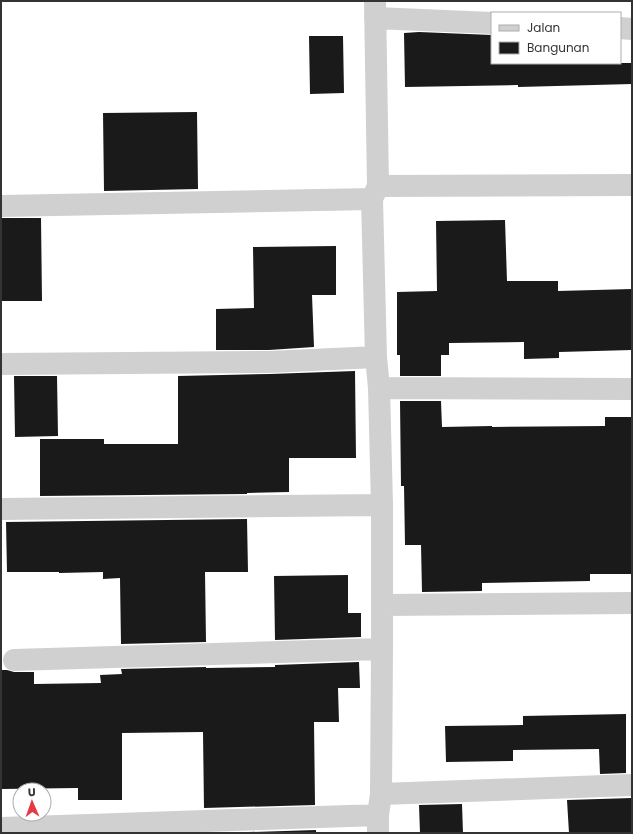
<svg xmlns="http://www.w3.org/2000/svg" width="633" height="834" viewBox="0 0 633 834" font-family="Poppins,sans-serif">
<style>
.building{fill:#1a1a1a}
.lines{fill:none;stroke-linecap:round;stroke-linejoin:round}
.street{stroke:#d0d0d0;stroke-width:22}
</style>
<rect width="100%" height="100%" fill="#fff"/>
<!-- building -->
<path class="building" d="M419,32L492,35V63H632V84L518,87V85L405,87L404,33Z
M309,36H343L344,93L310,94Z
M197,112L198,189L104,191L103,113Z
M1,218H41L42,301H1Z
M505,220L507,281H558V291L632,289V350L559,352V358L524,359V342L449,343V355H441V376H400V355H397V292L437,291L436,221Z
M336,246V295H312L314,347L269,350H216V309L254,308L253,247Z
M355,371L356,458H289V492L247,493V494L40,496V439H104V444H178V376L270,374Z
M14,376H57L58,436L15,437Z
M400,401H441L442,427L492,426V427L605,426V417H632V574H590V581L482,583V591L422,592L421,545H405L404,486H401Z
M247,519L248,572H205L206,642L121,644L120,578L103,579V572L59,573V572H7L6,522Z
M348,575V613H361V637L275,640L274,576Z
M359,662L360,688H338L339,722H314L315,805L204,808L203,732L122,733V800H78V788L1,789V670H7L14,672H34V684L101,683L100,675L122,674L121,669L206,667V668L275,667V665Z
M626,714V773L600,774L599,749L513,750V761L446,762L445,726L523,725V716Z
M632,798V833H569L567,800Z
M462,804L463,833H420L419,805Z
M316,830V833H219Z"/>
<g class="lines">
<!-- street -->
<path class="street" d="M375,1L378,186L372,199L376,357L379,388L382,505V649L381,794L378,815V833
M375,18L492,23
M620,28L632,29
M378,186L632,185
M1,206L372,199
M1,364L269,362L376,357
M379,388L632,389
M1,509L382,505
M382,605L632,603
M14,660L382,649
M381,794L632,785
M1,828L378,815"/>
</g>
<!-- border -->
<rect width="633" height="834" fill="none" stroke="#333333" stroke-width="4"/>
<!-- legend -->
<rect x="491" y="12" width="130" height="52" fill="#ffffff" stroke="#adadad"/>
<rect x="499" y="25" width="20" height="6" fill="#d0d0d0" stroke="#adadad"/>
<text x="527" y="32" font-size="12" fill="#333333">Jalan</text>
<rect x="499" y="42" width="20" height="12" fill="#1a1a1a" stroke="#adadad"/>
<text x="527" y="52" font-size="12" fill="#333333">Bangunan</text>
<!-- north arrow -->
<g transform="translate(32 802) rotate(358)"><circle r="19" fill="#ffffff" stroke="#adadad"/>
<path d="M0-3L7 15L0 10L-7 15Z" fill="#e63946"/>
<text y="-6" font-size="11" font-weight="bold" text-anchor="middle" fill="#333333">U</text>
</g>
</svg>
